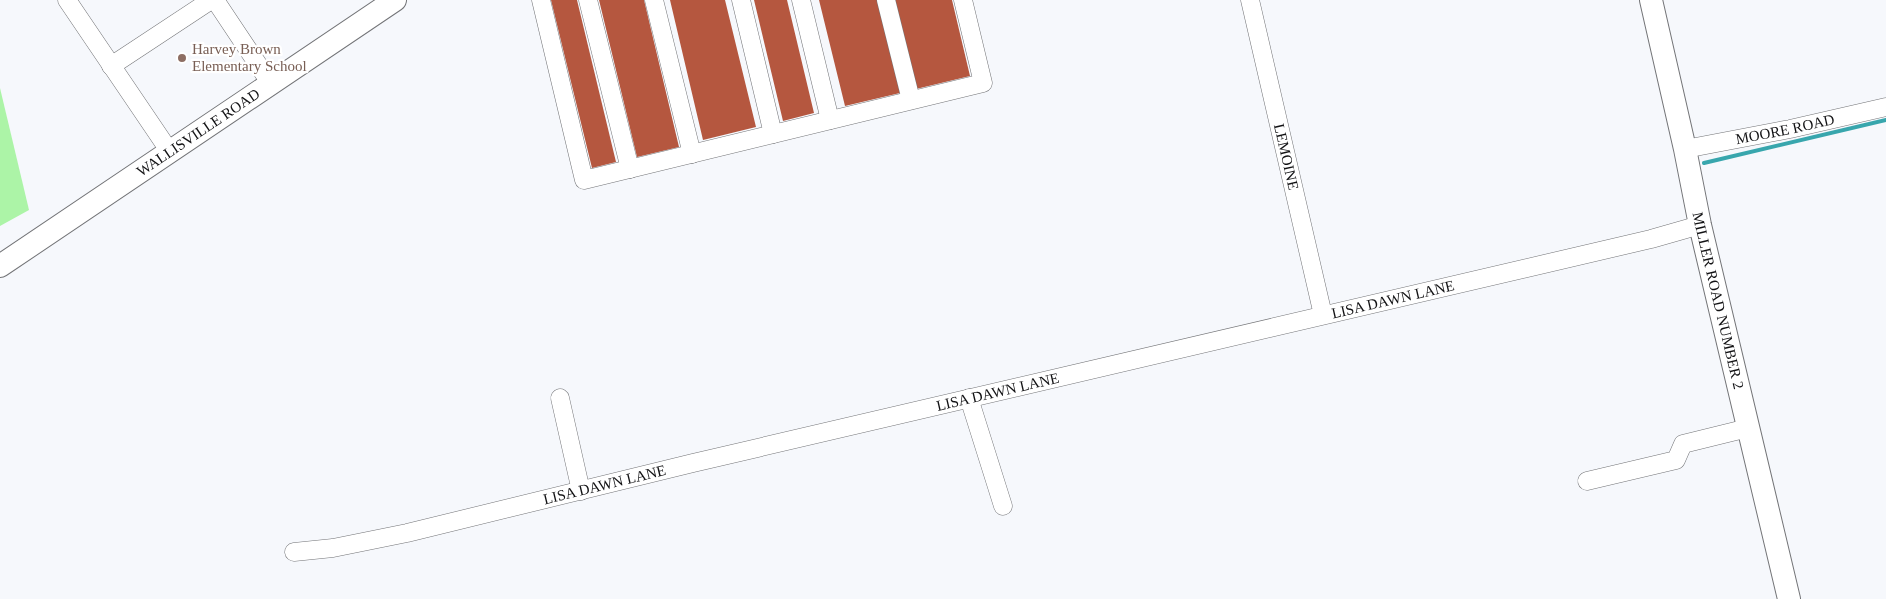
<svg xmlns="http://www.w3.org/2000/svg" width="1886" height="599" viewBox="0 0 1886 599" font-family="Georgia,serif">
  <rect width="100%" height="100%" fill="#f6f8fc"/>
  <path fill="#acf4a7" d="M0,88L29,210L0,226Z"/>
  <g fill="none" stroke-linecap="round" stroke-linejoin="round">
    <path stroke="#38a6ad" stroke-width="4" d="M1704,163L1886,120"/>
  </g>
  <path fill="#b5573f" d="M551,0H577L616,162L592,168Z
    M599,0H644L679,147L637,157Z
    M670,0H725L756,127L703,140Z
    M754,0H787L814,113L783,121Z
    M819,0H877L900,93L845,106Z
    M895,0H952L970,76L916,89Z"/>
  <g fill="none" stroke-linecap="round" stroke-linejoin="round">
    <defs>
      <g id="minor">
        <path d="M67,0L170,152"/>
        <path d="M215,0L271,84"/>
        <path d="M541,0L584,180L983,83L963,0"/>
        <path d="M588,0L630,169"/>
        <path d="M654,0L692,154"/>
        <path d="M741,0L773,134"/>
        <path d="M801,0L830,120"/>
        <path d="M886,0L911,100"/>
        <path id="s1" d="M1250,0L1323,315"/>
        <path d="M111,66L211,0"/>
        <path id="s2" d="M1685,149L1790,129L1886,107"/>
        <path d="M560,398L581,491"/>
        <path d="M969,398L1003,506"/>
        <path d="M1587,481L1676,460L1683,444L1748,428"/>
        <path id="s3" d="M294,552L333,548L407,533L693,463L1651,239L1700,225"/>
      </g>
      <g id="major">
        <path id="s4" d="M1651,0L1685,149L1700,225L1789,599"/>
        <path id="s5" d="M0,266L395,0"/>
      </g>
    </defs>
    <use href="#minor" stroke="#737477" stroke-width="19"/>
    <use href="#major" stroke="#737477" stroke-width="24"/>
    <use href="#minor" stroke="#fff" stroke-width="18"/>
    <use href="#major" stroke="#fff" stroke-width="22"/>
  </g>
  <circle fill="#8d6e63" stroke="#fff" stroke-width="2" cx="182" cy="58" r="5"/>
  <g text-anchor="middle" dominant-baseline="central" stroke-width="4.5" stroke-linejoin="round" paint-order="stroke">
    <g font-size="15" fill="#785e54" stroke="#fff" text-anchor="start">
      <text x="192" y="49">Harvey Brown<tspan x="192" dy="17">Elementary School</tspan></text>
    </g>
    <g font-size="15" fill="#121214" stroke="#fff">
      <text stroke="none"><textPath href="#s2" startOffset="102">MOORE ROAD</textPath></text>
      <text stroke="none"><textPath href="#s5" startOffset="239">WALLISVILLE ROAD</textPath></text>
      <text stroke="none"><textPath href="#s1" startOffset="161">LEMOINE</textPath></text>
      <text stroke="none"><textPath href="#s3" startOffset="1128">LISA DAWN LANE</textPath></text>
      <text stroke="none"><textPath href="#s4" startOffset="308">MILLER ROAD NUMBER 2</textPath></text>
      <text stroke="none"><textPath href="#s3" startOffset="722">LISA DAWN LANE</textPath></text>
      <text stroke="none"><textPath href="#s3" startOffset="318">LISA DAWN LANE</textPath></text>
    </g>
  </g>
</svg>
